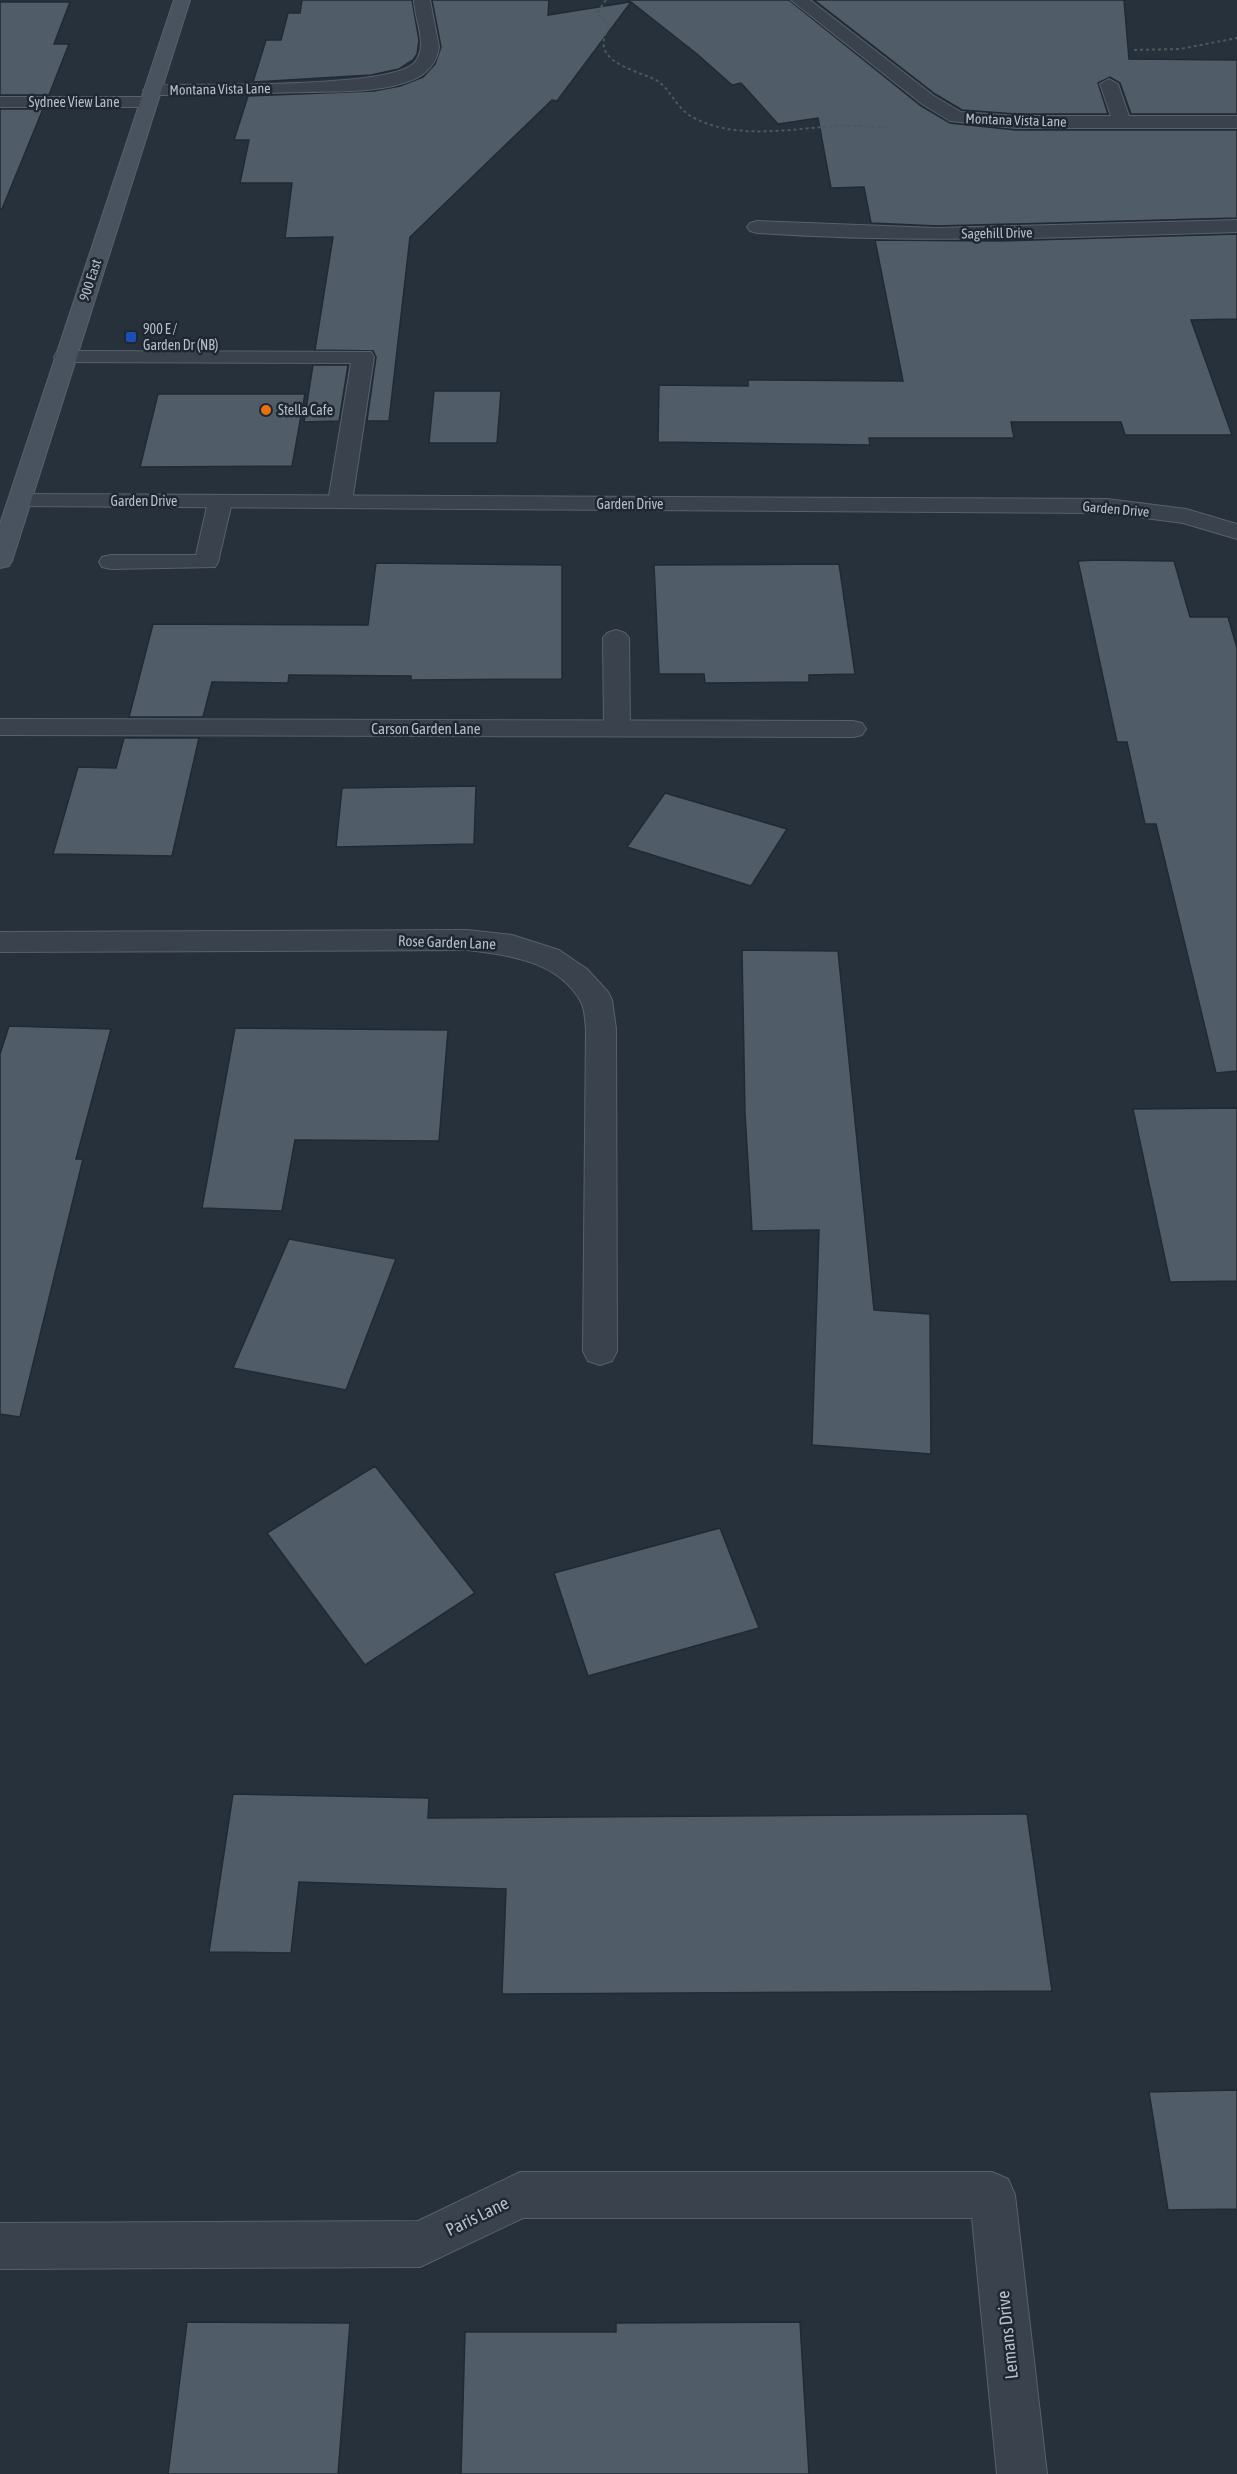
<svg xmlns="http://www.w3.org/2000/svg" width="1237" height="2474" viewBox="0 0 1237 2474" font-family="'Asap Condensed',sans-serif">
  <rect width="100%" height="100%" fill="#27313c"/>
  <path fill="#505c67" stroke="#212a34" stroke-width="1.5" d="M302,0H412L419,40L417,54L413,60L399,69L371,75L253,82L266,40H281L288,13H300Z
    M432,0H549L548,15L630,2L628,0H789L921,106L950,123L1016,130H1237V218L937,226L871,223L864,187L831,188L818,118L778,124L741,83L732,85L697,54L631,2L557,101L552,100L410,237L389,421H367L376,357L373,351L315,350L333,237L285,238L292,183H240L249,140H234L248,96L374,91L400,86L423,77L435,64L441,47Z
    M814,0H1124L1129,59L1237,60V114H1131L1120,83L1110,77L1098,83L1108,114H1016L962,110L935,94Z
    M0,2H70L54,44H69L49,95H0Z
    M0,109H43L2,209H0Z
    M1237,234V319L1191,320L1232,435H1125L1121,422H1011L1014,438H869L870,445L658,442L659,385L748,386V380L903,381L875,240L997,241Z
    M313,365H348L339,421L304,422Z
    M434,391H501L497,443H429Z
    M158,394H305L292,466L140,467Z
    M1097,560L1174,561L1190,617H1228L1237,648V1071L1216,1073L1156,824H1145L1127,742H1117L1078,561Z
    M376,563L562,565V679L411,680V676L289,675L288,683L212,682L203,717H129L153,624L368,625Z
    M839,564L855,674L809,675V682L705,683L704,674H659L654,565Z
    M124,738H199L172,856L53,854L78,767L116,768Z
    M476,786L474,844L336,847L342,788Z
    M665,793L787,829L751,886L627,847Z
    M742,950L838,951L874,1310L930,1314L931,1454L812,1445L819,1230L752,1231L745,1113Z
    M9,1026L111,1029L76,1159H83L20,1417L0,1414V1054Z
    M235,1028L448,1030L439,1141L295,1140L282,1211L202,1208Z
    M1237,1108V1281L1170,1282L1133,1109Z
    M289,1239L396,1259L346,1390L233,1368Z
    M375,1466L475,1593L365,1665L267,1533Z
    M720,1528L759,1628L588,1676L554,1573Z
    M233,1794L429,1798L428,1818L1027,1814L1052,1991L502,1994L506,1889L299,1882L291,1953L209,1952Z
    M1237,2090V2209L1168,2210L1149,2092Z
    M187,2322L350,2323L338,2474H168Z
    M800,2322L809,2474H461L465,2332H616V2323Z"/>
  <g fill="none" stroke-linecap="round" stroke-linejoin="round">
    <defs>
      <path id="lane" d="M1109,79L1118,84L1131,122L1129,126H1115L1113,122L1100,84Z
        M65,351L371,352L374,357L352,502L348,507H332L328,502L351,363L57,362L54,357L57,352Z
        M220,495L228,497L232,502L218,562L215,567L111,569L102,567L99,562L102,557L111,555H196L208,502L212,497Z
        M616,630L625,633L629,638L630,728L626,734L617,736L608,734L604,728L603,638L607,633Z"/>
      <path id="street" d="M414,0H430L439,47C437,63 426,75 412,80C380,93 341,91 307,92C256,93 204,95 152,95L143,90L152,85C194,84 394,89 415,62C429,45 414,19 414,0Z
        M791,0H810L934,96L961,112L1016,116H1237V128H1016L950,121L922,104Z
        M0,97H148L157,102L148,107H0Z
        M1237,220V232C1077,237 917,244 757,233L750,231L747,227L750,223L757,221L937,228Z
        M20,494L1107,499L1186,509L1237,524V539L1183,523L1107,513L12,506L8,501L12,496Z
        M0,719L853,721L862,723L866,729L862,735L853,737L0,735Z
        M467,930L512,935L559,950L587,969L608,992L612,1000L616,1029L617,1351L612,1361L600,1365L588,1361L583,1351L586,1029C585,1021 585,1009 581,1002C559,961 508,955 467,950L0,952V932Z
        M520,2172H992L1008,2179L1015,2195L1047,2474H997L972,2218H523L420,2267L0,2269V2223L418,2221Z"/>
      <path id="secondary" d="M174,0H190L12,561L9,566L0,568V524Z"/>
    </defs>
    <use href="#lane" stroke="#58616b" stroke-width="2"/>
    <use href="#street" stroke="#58616b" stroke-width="2"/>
    <use href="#secondary" stroke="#58616b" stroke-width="2"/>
    <path stroke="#485b5c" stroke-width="2" stroke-dasharray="3 3" stroke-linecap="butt" d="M606,0L597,13L610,26C588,58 627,68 652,78C671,86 674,108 694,118C737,140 789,129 835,126C853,125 872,127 890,127
      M1134,50L1180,49L1237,38"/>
    <use href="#lane" fill="#3a434d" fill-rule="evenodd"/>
    <use href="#street" fill="#3a434d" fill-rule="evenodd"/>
    <use href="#secondary" fill="#49535f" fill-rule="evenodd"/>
  </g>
  <rect fill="#1a4fb4" stroke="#1f2832" stroke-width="2" x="125" y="331" width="12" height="12" rx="3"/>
  <circle fill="#e8710a" stroke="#1f2832" stroke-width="2" cx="266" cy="410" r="6"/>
  <g text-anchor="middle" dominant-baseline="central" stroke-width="5" stroke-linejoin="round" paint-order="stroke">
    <g font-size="14" fill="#b6bec8" stroke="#1f2832">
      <text transform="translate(220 89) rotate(-1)">Montana Vista Lane</text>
      <text x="74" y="102">Sydnee View Lane</text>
      <text transform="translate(1016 120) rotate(2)">Montana Vista Lane</text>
      <text transform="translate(997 233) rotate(-1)">Sagehill Drive</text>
      <text transform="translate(90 280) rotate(-72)">900 East</text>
      <text x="144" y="501">Garden Drive</text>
      <text x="630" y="504">Garden Drive</text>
      <text transform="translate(1116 509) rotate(5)">Garden Drive</text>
    </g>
    <g font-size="14" fill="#b6bec8" stroke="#1f2832" text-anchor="start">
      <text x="143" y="329">900 E /<tspan x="143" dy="16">Garden Dr (NB)</tspan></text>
      <text x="278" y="410">Stella Cafe</text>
    </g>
    <g font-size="15" fill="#b6bec8" stroke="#1f2832">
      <text x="426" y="728">Carson Garden Lane</text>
      <text transform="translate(447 942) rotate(2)">Rose Garden Lane</text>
    </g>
    <g font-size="18" fill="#b6bec8" stroke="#1f2832">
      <text transform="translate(477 2216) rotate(-26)">Paris Lane</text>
      <text transform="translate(1007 2335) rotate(-96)">Lemans Drive</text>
    </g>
  </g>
</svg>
